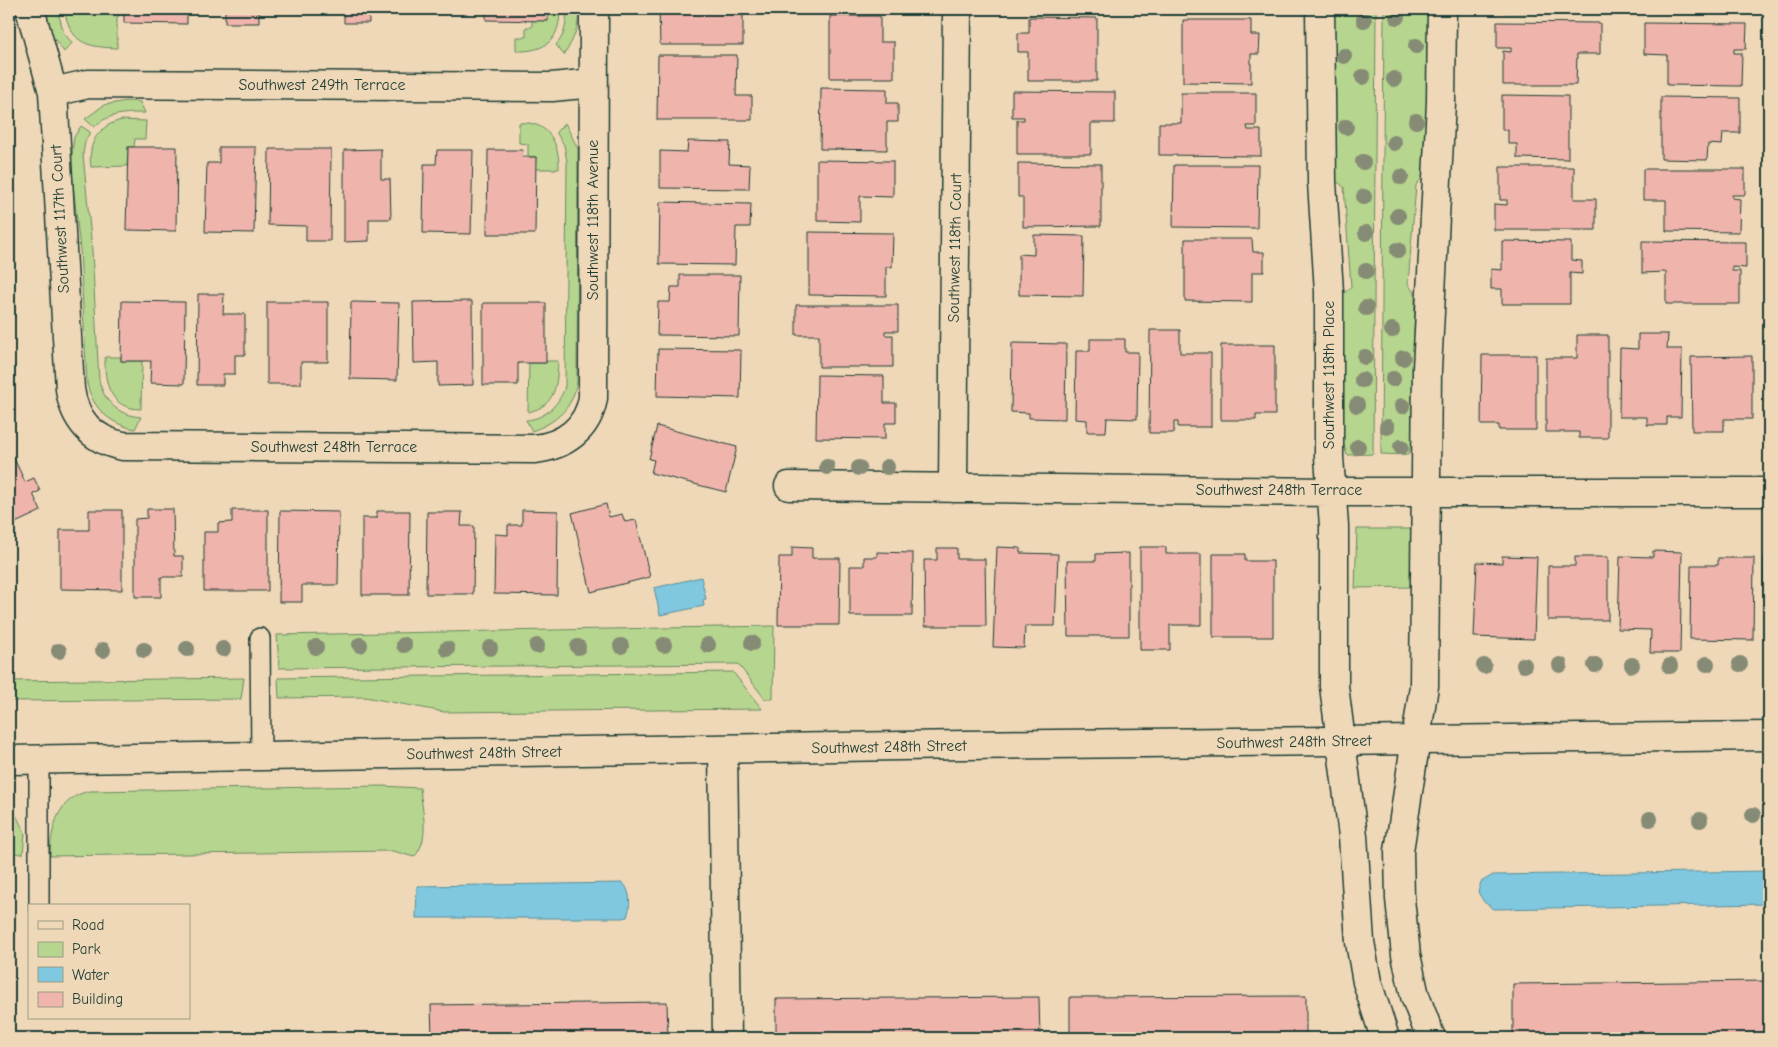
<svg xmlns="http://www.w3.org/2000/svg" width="1778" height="1047" viewBox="0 0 1778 1047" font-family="'Comic Neue',sans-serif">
  <rect width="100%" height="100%" fill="#efd8b8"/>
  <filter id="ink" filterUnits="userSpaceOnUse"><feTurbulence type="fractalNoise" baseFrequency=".02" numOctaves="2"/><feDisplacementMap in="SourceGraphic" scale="10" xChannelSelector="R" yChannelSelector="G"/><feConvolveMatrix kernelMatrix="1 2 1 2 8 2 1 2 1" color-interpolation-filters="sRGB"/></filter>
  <g filter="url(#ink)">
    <path fill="#b6d58e" stroke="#6a8961" d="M45,9H57L64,33L72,43L64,52L51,34Z
      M64,9H120V15L117,17V48C85,47 71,43 64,9Z
      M548,9H560C560,39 547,52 516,51V37H526V27H532V20L547,21Z
      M567,9H579C579,27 574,39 564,55L556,45C566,34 566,23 567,9Z
      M1333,9H1376L1373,454L1347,455L1343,443V294L1351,287L1344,187L1334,179Z
      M1384,9H1428V91L1423,177L1416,185L1408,284L1415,294L1412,442L1408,455L1381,454Z
      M126,101L140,102L145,113C126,113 109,113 94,127L85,119L104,105Z
      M122,120L146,121L145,139H135L134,147H128L127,166L91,167C87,143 99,125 122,120Z
      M519,123C548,120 560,144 559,169H535L536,157L528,156V144L519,143Z
      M565,123L578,149L577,381C573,408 557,422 532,431L526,420C545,419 560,404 565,386L567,162L564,145L556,132Z
      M81,126L90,132L85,142L83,154L92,250L99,380C104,402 118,415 141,417L135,429C110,424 93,409 87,384L80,250L71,164L74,137Z
      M105,357H121V361H142L141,409C110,409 104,383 105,357Z
      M546,361H558C557,385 556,406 528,412L529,363H546Z
      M1357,529H1411L1412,587L1355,588Z
      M774,626L773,699H765L738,664L279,668L277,635Z
      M733,672L762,709L444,712L365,697L279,698L278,678Z
      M244,678L241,699L9,701V681Z
      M381,786L420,788C422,811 431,839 414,857L393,851L50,856C51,827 58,797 90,791Z
      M9,801L25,833L23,854L9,853Z"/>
    <path fill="#80c7e0" stroke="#59909b" d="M701,577L706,599L703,600L704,606L660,615L654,588Z
      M1769,871V904L1494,909L1484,902L1478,892L1481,882L1493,875Z
      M623,883C631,891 631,906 627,917L623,918H416L417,886Z"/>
    <path fill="#efb4ac" stroke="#1f3d34" d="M124,9H187V24L124,23Z
      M225,9H259V23H225Z
      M292,9H329V13H292Z
      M344,9H383H369V23H344Z
      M427,9H473V12H427Z
      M486,9H548V21L486,20Z
      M659,9H743V45H660Z
      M1503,9H1587V13L1503,12Z
      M1657,9H1741V14L1657,13Z
      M830,16H880V42H894V78H830Z
      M1029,17L1097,18V81H1028V52H1018V33H1029Z
      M1183,20H1251V35H1260L1259,54H1251V83L1183,82Z
      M1497,22L1600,23V54H1577L1576,85H1503V51L1511,52V48H1497Z
      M1644,23L1747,24L1746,49H1734V53H1742L1741,86L1667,85V55L1644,54Z
      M658,55H737L736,96H752V120H657Z
      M821,88L887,89V103H898V122H887V150L820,149Z
      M1012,91L1115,92V123H1091V154H1017V120H1024V117H1012Z
      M1181,93H1256V126H1247L1248,130H1261V156L1159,155V123H1181Z
      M1502,95L1568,96V159L1517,158V144H1508V130H1502Z
      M1661,97L1740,98V133H1723L1722,145L1708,144L1707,160L1661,159Z
      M688,141L730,142L729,164L750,165L749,189L660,188V151L687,152Z
      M128,147H177L176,231L126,230Z
      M219,147H256L254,233L205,232L207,163H219Z
      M269,149H331L330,241H306V226L268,225Z
      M381,149V179H390L391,219H369V241L344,242V150Z
      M437,150H473L471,234L423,233L424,164H436Z
      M488,150H523L522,157H536L535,234H487Z
      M817,160L893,161V197L860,196V222L817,221Z
      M1018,163L1101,164V226L1023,227V197H1018Z
      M1174,165H1258L1257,228L1173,227Z
      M1500,167H1574V199H1596V230H1494V204L1507,205V200H1500Z
      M1643,169H1745V195H1732V198L1740,199L1739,232L1666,231V200H1643Z
      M660,202L751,204L750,227H736L735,265L659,264Z
      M809,232L893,233L892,267H886V296L809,295Z
      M1034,235L1084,236L1083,296L1019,295V254L1034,255Z
      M1185,239H1252L1253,252H1264V272H1252V302L1185,301Z
      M1502,241L1571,242V260L1582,261V274L1570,273V304H1502V289H1491V269L1502,270Z
      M1642,241L1746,242V268L1732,267V271H1740V304H1666V272L1642,273Z
      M680,275H740L739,336L657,335L658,302H670L671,287H680Z
      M198,294H224L223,314H245V355H235V374H223V385H197Z
      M122,301L185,302L184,384L150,383L151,361H121Z
      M472,301L473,385L438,386V362L414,363L413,302Z
      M267,302H328V362H301V384H267Z
      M351,302L399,303L397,380L350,379Z
      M483,303H546V363H518V385H483Z
      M796,305H898V331H885V335H893V367H819V335H796Z
      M1150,330H1180V353H1211V427H1178V422H1174V433H1149Z
      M1638,334H1668L1667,349H1682L1681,417H1667V425H1647V417H1619L1620,348L1638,349Z
      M1577,335H1608V438H1579V432H1546V358H1577Z
      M1090,339H1125V352H1138L1137,419L1107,418L1106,432H1087V420L1075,419L1076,351H1090Z
      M1012,343L1066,344L1065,419L1029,418V413L1011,412Z
      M1221,345H1275V415H1256V420H1221Z
      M658,349L741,350L740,398L657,396Z
      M1482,355H1536V430H1499V425H1481Z
      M1752,356V419H1724V431H1692L1691,357Z
      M817,375L884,376V403H896V423H885V439L816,438Z
      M657,426L737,447L726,492L651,473L654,460L649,459Z
      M12,454L25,482L34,478L40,491L33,494L41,511L9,526V456Z
      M606,504L609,517L622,514L625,522L636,520L650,577L591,592L572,513Z
      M147,509H173L174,556H183V577H161V597H135V519L147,518Z
      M89,510H122V590L60,589V530H89Z
      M232,510H268V591H204V532H218V523L232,522Z
      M522,510L558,511L557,595L494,594L495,534L508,535V525H522Z
      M280,511L339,512L338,585H302V602H279Z
      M377,511H410L409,595H362V518H377Z
      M427,512H462L461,526H474L473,594H426Z
      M792,547L812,548V558H840L839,625H778L779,557H792Z
      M997,547L1020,548V553L1058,554L1055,626H1025L1024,648L993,647Z
      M1140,547H1166V554H1201V625H1170V650H1140Z
      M937,548H957V559H985L986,626H925L924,560H937Z
      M1653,551L1682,552L1680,653H1650L1651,630L1618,629L1620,556L1653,557Z
      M877,552L913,553L912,616H850V566H864V557H877Z
      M1129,553V636H1068L1067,561H1096V554Z
      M1213,554H1245V561H1273V637H1213Z
      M1502,556L1537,557L1534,639L1474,637L1477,562L1502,563Z
      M1575,557H1608V620H1548V566H1575Z
      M1764,557H1769V635H1763Z
      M1718,558H1754L1753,640L1690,639L1691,565H1718Z
      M1769,981V1038H1513V984Z
      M1306,996V1038H1070V997Z
      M1039,997L1040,1038H776V999Z
      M667,1002L668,1038H432L431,1005Z"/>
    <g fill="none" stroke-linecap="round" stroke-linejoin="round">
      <defs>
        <path id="service" d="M260,638L261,757
          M39,759V906"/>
        <path id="minor" d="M30,9L53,92L70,389C74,419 92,440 123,446L534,449C564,446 588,429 593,398L594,9
          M1320,9L1322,182L1329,292V457L1334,526V686L1353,836L1360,942L1367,982L1385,1038
          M53,92L88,84L552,87L593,83
          M789,486L1332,492H1769
          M953,488L957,9
          M723,750L727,1038
          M1431,1038L1415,996L1406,955L1400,899L1399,851L1424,686L1427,369L1441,103L1442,9"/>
        <path id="tertiary" d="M9,760L966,745L1769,736"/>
      </defs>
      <use href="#service" stroke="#1f3d34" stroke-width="22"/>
      <use href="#minor" stroke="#1f3d34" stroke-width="31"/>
      <use href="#tertiary" stroke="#1f3d34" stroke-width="31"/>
      <use href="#service" stroke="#efd8b8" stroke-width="19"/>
      <use href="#minor" stroke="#efd8b8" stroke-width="28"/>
      <use href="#tertiary" stroke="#efd8b8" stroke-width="28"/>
    </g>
    <g fill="#858b74">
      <circle cx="1397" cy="17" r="8"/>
      <circle cx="1364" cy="20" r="8"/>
      <circle cx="1416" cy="46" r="8"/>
      <circle cx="1344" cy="56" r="8"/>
      <circle cx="1363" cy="77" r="8"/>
      <circle cx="1394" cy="79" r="8"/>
      <circle cx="1416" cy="121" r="8"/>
      <circle cx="1346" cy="127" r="8"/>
      <circle cx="1394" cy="143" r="8"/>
      <circle cx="1363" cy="162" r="8"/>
      <circle cx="1401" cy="177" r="8"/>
      <circle cx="1364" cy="197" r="8"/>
      <circle cx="1398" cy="216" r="8"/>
      <circle cx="1366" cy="233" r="8"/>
      <circle cx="1398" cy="250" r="8"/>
      <circle cx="1366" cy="271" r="8"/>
      <circle cx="1366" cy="308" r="8"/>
      <circle cx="1392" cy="330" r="8"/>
      <circle cx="1365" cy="357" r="8"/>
      <circle cx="1403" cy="358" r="8"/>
      <circle cx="1393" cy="379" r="8"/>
      <circle cx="1362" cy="380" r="8"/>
      <circle cx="1357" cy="405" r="8"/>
      <circle cx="1402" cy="406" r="8"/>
      <circle cx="1387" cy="427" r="8"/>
      <circle cx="1358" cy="447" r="8"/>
      <circle cx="1401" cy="447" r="8"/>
      <circle cx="827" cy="467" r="8"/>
      <circle cx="887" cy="467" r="8"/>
      <circle cx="859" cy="468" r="8"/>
      <circle cx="752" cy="643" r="8"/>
      <circle cx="360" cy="645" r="8"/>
      <circle cx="404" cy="645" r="8"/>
      <circle cx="664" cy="645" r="8"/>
      <circle cx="708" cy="645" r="8"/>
      <circle cx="537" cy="646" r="8"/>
      <circle cx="621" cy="646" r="8"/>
      <circle cx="316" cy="647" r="8"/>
      <circle cx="578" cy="647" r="8"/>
      <circle cx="490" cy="648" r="8"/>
      <circle cx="187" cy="649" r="8"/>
      <circle cx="223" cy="649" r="8"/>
      <circle cx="447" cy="649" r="8"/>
      <circle cx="103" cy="650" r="8"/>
      <circle cx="144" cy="650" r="8"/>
      <circle cx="59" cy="651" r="8"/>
      <circle cx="1707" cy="664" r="8"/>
      <circle cx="1740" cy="664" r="8"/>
      <circle cx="1524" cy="665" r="8"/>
      <circle cx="1560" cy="665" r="8"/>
      <circle cx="1595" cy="665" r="8"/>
      <circle cx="1632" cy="665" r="8"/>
      <circle cx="1484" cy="666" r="8"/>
      <circle cx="1670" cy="666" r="8"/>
      <circle cx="1753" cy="815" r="8"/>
      <circle cx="1650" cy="819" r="8"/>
      <circle cx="1700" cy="820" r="8"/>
    </g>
  </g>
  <g text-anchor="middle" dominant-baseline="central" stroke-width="5" stroke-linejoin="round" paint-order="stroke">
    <g font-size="16" fill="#1f3d34" stroke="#efd8b8">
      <text x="322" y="85">Southwest 249th Terrace</text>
      <text transform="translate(60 219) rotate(-93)">Southwest 117th Court</text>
      <text transform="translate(593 220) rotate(-90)">Southwest 118th Avenue</text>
      <text transform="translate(955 248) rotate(-89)">Southwest 118th Court</text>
      <text transform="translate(1329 375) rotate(-90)">Southwest 118th Place</text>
      <text x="334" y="447">Southwest 248th Terrace</text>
      <text x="1279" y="490">Southwest 248th Terrace</text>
      <text transform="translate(1294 742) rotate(-1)">Southwest 248th Street</text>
      <text transform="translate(889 747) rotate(-1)">Southwest 248th Street</text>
      <text transform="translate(484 753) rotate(-1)">Southwest 248th Street</text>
    </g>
  </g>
  <rect width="1778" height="1047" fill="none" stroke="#efd8b8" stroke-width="30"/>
  <rect x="15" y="15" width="1748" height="1017" fill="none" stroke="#1f3d34" stroke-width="2" filter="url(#ink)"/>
  <rect x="28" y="904" width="162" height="115" fill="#efd8b8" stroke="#9c9a83"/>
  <rect x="38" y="921" width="25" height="8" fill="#efd8b8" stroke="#9c9a83"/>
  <text x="72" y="930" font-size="15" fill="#1f3d34">Road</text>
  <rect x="38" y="942" width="25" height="15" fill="#b6d58e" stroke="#9c9a83"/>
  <text x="72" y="954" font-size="15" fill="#1f3d34">Park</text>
  <rect x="38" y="967" width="25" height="15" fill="#80c7e0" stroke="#9c9a83"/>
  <text x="72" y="980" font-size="15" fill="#1f3d34">Water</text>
  <rect x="38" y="992" width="25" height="15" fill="#efb4ac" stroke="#9c9a83"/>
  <text x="72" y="1004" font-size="15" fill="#1f3d34">Building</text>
</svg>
